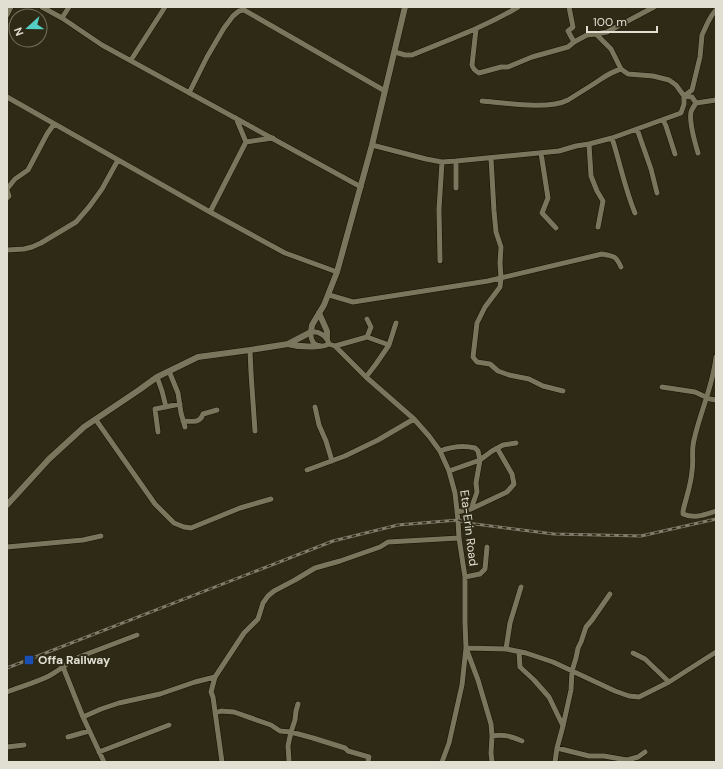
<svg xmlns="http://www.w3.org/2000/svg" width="723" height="769" viewBox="0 0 723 769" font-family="'DM Sans',sans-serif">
  <rect width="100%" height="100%" fill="#2e2a15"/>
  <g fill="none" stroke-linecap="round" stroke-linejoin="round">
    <defs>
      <path id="minor" d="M42,7L62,18L102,45L361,187
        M569,7L573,27L568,31L574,42
        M7,15L11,7
        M62,18L69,7
        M476,29L472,65C473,69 475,71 479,73L501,67H508L532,57L568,47L574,42L587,35L596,34L611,49L621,69L628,74L653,76L669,80L676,85L684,96L692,97L696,103C694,106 692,109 691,112C689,122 695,143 698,153
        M596,34L607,32L654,7
        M395,52L405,55H412C448,40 485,27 518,7
        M131,60L165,7
        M189,93L207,57L224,28L233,16L239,11L244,10L385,91
        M7,97L210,212L285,253L337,272
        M482,101C505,103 549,110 568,100C576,95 584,90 592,85C603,78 608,73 621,69
        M696,103L716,100
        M663,120L666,126L675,154
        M637,129L651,169L657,193
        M612,138C620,163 625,189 635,213
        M246,142L273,138
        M589,144L591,176L597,191L603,201L598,227
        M372,145L426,159L442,162L456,161L559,151L576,146L589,144L612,138L681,113L684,104V96L692,90L700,57L702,35L708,22L712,15L716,10
        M541,153L548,198L542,213L556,228
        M491,158L494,211L496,232L501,247L500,263L501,278L500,287L485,307L477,323L473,357L477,362L490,364L498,371L509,375L529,379L543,386L563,391
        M456,188V161
        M7,189L15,179L28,170L47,134L54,124
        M7,190L9,196L7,198
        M210,212L246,142L236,118
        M7,250L24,249L32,247L41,243L76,222L89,207L102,189L118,160
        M440,261L439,209L442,162
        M329,295L353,302L488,281L602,254C614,256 616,256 621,267
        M367,319L371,327L367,337
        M311,332C319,331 327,336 329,344C319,349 310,345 311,332Z
        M329,344L335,346L366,377L414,419L429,436L440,451L449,471L455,493L458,520L459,538L465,577V623L466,648L462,685L449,743L442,762
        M335,346L367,337L389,345
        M250,350L251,373L255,431
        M716,357C713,386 700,412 694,440C691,451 694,461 692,471C691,485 686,498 683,511V514C695,519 704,515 716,511
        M169,371L178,393L181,413L185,427
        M157,377L162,391L166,407
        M366,377L376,364L389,345L396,323
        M662,387L695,392L710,399L716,400
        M315,407L319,425L326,441L332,461
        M96,420L155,504L174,523L184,527L191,528L240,508L271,499
        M183,421C191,421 200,424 203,414L217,410
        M158,432L155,409L180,404
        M440,451C451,447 463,445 475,448L478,451L480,460L476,483L477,492L471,509
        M307,470L345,456L378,440L414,419
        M449,471L480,460L492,451L503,445L516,443
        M457,512L471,509L507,492L514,484L512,474L497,448
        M7,547L83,540L101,536
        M465,577L480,574L485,569L487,547
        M506,649L510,623L521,587
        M519,652L520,667L534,680L549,697L563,726
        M633,653L645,659L669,682
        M63,667L83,717L104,762
        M7,692C20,687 37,682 49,676C60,670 68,662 79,657L137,635
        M215,713L221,711L234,712L271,725L280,731L291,732L313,738L345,748L348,751L369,757L368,762
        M83,717L101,709L119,703L160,694L195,682L215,677
        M492,736L491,753L492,762
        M68,737L89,731
        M522,741C510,736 504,734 492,736L491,724L478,680L466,648L506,649L526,653L553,662L615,691L629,696L639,697L669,682L716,652
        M7,747L24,745
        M557,748L589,756H604L627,760L638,757L645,752
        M99,752L169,725
        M289,761L288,746L289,741L291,732L295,720L296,711L298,704
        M222,762L213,697L211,692L215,677L244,633L258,619L263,603L268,596L274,591L295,580L315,568L340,561L380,547L388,542L459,538
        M555,762L557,748L563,726L571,690L572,671L576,658L578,648L581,642L586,627L592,620L610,594"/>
      <path id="tertiary" d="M319,313L327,331V338
        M288,344C299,347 308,347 319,346
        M7,505L49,459L84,427L139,390L157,377L198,357L250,350L288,344L311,332L312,325L324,305L337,272L372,145L405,7"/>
    </defs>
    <use href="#minor" stroke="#161201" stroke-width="6"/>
    <use href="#tertiary" stroke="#161201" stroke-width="7"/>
    <use href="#minor" stroke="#7a765e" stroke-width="5"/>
    <use href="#tertiary" stroke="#7a765e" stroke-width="6"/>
    <defs>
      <path id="rail" d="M7,668L333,541L398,525L458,520L467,523L554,534L641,536L716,519"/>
    </defs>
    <use href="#rail" stroke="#817d6d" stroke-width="3"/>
    <use href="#rail" stroke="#2e2a15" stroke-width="1.5" stroke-dasharray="4.5" stroke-linecap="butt"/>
  </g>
  <rect fill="#1a4fb4" stroke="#2e2a15" stroke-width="1.5" x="24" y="655" width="10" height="10" rx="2"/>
  <g text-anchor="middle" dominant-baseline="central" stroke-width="4" stroke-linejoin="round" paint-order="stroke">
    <g font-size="12" fill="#e1ded2" stroke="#2e2a15">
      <text transform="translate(469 528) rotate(83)">Eta-Erin Road</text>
    </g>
    <g font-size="12" font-weight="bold" fill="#e1ded2" stroke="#2e2a15" text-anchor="start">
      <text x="38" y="660">Offa Railway</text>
    </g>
  </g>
  <rect width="723" height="769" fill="none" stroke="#e1ded2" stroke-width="16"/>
  <g transform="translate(28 28) rotate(249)"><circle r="19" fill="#2e2a15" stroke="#767261"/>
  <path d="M0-3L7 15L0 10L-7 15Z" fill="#55cec6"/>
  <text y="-6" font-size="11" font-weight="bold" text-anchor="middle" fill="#e1ded2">N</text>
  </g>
  <path d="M587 26v6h70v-6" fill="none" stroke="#e1ded2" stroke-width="2"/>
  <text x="593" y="26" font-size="12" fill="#e1ded2" stroke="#2e2a15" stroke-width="3" paint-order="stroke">100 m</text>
</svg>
